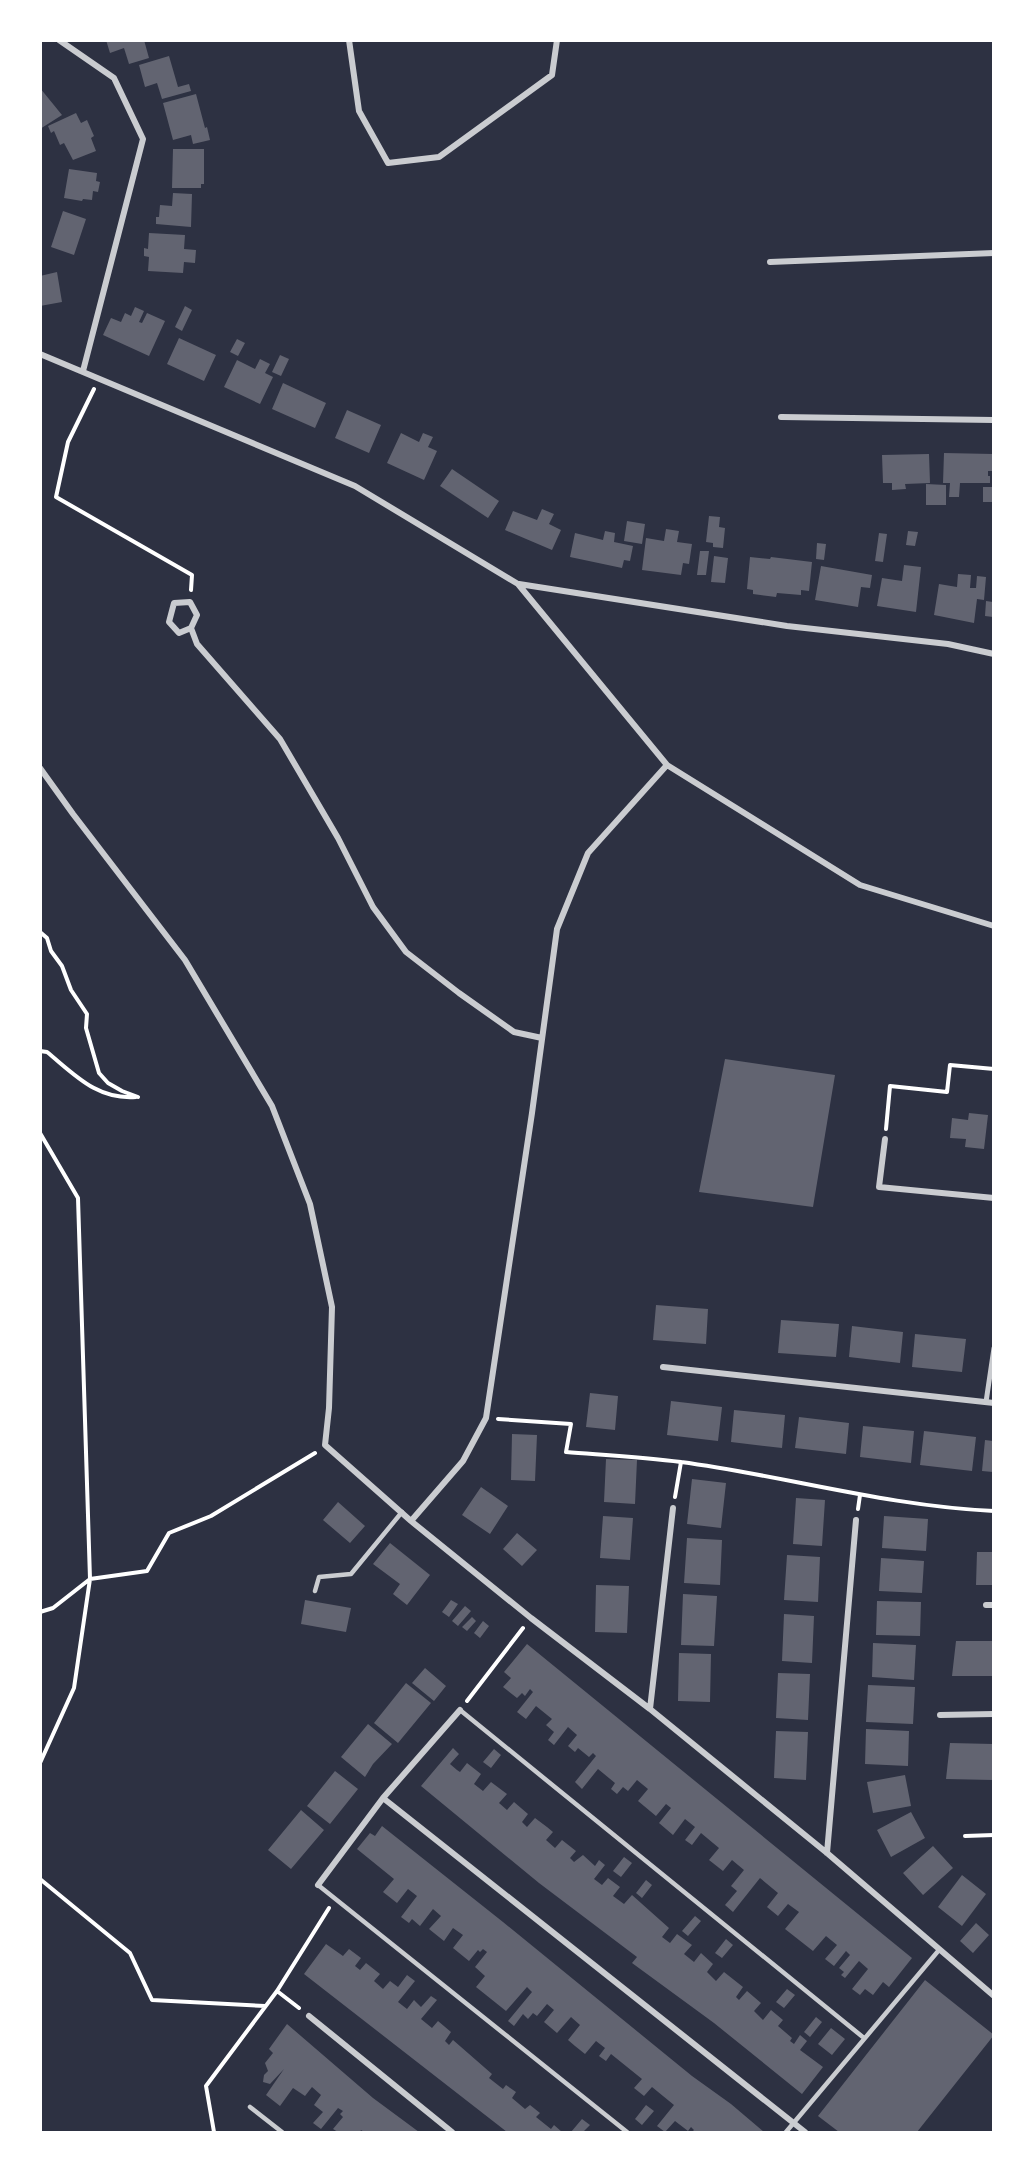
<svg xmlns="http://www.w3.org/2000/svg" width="1034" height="2173" viewBox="0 0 1034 2173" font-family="Helvetica,sans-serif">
  <rect width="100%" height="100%" fill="#2d3142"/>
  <path fill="#626471" d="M106,40H144L149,58L129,64L124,48L110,53Z
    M169,56L178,87L189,84L191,91L162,99L157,83L145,87L139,65Z
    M40,88L62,115L40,129Z
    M196,94L205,128L207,127L210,140L193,144L191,135L173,140L163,103Z
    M76,113L81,123L87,120L94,136L91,138L96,151L73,160L64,143L60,145L54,131L51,133L48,126Z
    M173,149H204V184H201V188H172Z
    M69,169L97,173L96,181L100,182L98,192L93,191L92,200L83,199L82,201L64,198Z
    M173,193L192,194L191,227L156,224V217H159L160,205L172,206Z
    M63,211L86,219L74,255L51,247Z
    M149,233L185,235L184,249L196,250L195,263L184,262L183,273L148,271L149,257L144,256V248L148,249Z
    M57,272L62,302L40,306V276Z
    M185,306L192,310L182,331L175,327Z
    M135,307L144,311L139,322L142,323L147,313L165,321L149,356L103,335L111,318L121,322L125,313L131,316Z
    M179,338L216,355L204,381L167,364Z
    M237,339L245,343L238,356L230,352Z
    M280,355L289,359L281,376L272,372Z
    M260,359L270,364L265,373L273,377L260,404L224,387L237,360L255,369Z
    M283,383L326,403L315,428L272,409Z
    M347,410L381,425L369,453L335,438Z
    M401,433L419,442L423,433L433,437L428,447L437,451L424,480L387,463Z
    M944,453L993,454V471H988V476H990V483H960L959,497H949L950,483H943Z
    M929,454L930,483L905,484L906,489L892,490V483H883L882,455Z
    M452,469L499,501L488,518L440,486Z
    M926,484L946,485V505H926Z
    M983,487H992V502H983Z
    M542,509L554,514L549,524L561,530L552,550L505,530L513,511L537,520Z
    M709,516L720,517L719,527L725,528L723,548L713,547V543L706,542Z
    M627,521L645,524L642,544L624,541Z
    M666,529L679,531L677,542L692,544L689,564L683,563L681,575L642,570L646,538L664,541Z
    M605,531L615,533L614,542L633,546L630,561L624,560L622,568L570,557L575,533L603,540Z
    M908,531L918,532L915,546L906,545Z
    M879,533L887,534L883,562L875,561Z
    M817,543L826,544L824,560L816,559Z
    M700,551H709L706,575H697Z
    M714,556L728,558L725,583L711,582Z
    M750,557L770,559L771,557L812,562L809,591L801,590V595L777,593L776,597L753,594V590L747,589Z
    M904,565L921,567L916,612L877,606L882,578L902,581Z
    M821,566L872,575L870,588L861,587L858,607L815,600Z
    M958,574L971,575L970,588H976L977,576L986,577L984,600L977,599L974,623L934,615L939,584L957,587Z
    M986,601L993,602V617L985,616Z
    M725,1059L835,1075L813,1207L699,1192Z
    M969,1113L988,1115L984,1149L965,1147L966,1139L950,1138L952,1118L968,1120Z
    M656,1305L708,1309L706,1344L653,1340Z
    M781,1320L839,1324L836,1357L778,1353Z
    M852,1326L903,1332L900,1363L849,1357Z
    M915,1334L966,1339L962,1372L912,1367Z
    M590,1393L618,1396L615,1430L586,1427Z
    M671,1401L722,1407L718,1441L667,1435Z
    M734,1410L785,1415L782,1448L731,1442Z
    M799,1417L849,1423L846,1454L795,1448Z
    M863,1426L914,1431L911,1463L860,1457Z
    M924,1431L976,1437L972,1471L920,1465Z
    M512,1434L537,1435L535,1481L511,1480Z
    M985,1440L993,1441V1472L982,1471Z
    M606,1459L637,1460L635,1504L604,1502Z
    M692,1479L726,1483L721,1528L687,1524Z
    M481,1487L508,1506L490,1534L462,1515Z
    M796,1498L825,1500L822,1546L793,1544Z
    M338,1502L365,1526L350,1543L323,1520Z
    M603,1516L633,1518L630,1560L600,1558Z
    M884,1516L928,1519L926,1551L882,1548Z
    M517,1533L537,1550L522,1566L503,1549Z
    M687,1538L722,1540L720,1585L684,1583Z
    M390,1543L430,1575L407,1605L393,1594L400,1584L373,1564Z
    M977,1552H993V1585H976Z
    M787,1555L820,1557L818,1602L784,1600Z
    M881,1558L924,1561L922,1593L879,1591Z
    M596,1585L629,1586L627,1633L595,1632Z
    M683,1594L717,1596L714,1646L681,1645Z
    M305,1600L351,1608L346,1632L301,1624Z
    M451,1600L458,1604L449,1617L442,1612Z
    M877,1601L921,1602L920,1636L876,1635Z
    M465,1606L471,1611L458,1626L452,1621Z
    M784,1614L814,1616L812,1663L782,1661Z
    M472,1617L476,1621L467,1631L462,1627Z
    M483,1621L489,1626L480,1638L474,1633Z
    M956,1641H993V1676H952Z
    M873,1643L916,1645L914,1680L872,1677Z
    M527,1644L912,1958L889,1987L883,1982L873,1995L865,1989L860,1995L852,1989L868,1969L859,1961L845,1978L841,1975L844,1972L839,1968L850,1955L846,1951L834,1966L825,1959L837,1945L826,1936L813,1951L785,1929L799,1912L788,1904L778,1916L767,1907L778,1893L760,1878L733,1912L725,1905L737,1891L731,1886L744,1870L732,1860L723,1871L709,1860L719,1848L701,1833L692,1845L685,1840L695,1827L685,1819L673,1835L659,1823L671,1808L666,1804L656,1816L638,1801L648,1789L637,1780L628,1791L623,1787L617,1794L611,1789L615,1783L598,1769L582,1789L575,1782L596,1756L593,1753L589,1757L578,1748L575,1752L568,1746L577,1735L568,1727L554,1745L548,1740L554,1732L546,1725L552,1719L536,1706L526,1719L517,1712L533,1692L530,1689L525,1696L522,1693L517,1698L503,1687L511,1678L504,1672Z
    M679,1653L711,1654L710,1702L678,1701Z
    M425,1668L446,1686L434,1701L412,1683Z
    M778,1673L810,1674L808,1720L776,1718Z
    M406,1683L431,1703L398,1743L374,1723Z
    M868,1685L915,1687L913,1724L866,1722Z
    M368,1724L392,1744L373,1764L365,1777L341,1757Z
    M866,1729L909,1731L908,1766L865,1764Z
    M776,1731L808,1732L806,1780L774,1778Z
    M950,1743L993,1744V1780L946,1779Z
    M453,1748L459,1754L450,1764L457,1770L460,1772L467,1763L481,1774L474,1784L483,1791L491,1782L507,1794L499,1803L507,1810L514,1802L528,1814L522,1822L527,1827L535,1818L547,1827L553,1832L546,1840L555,1848L562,1840L576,1851L570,1858L574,1862L583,1855L595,1866L599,1860L605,1865L594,1879L602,1885L608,1878L620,1887L613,1896L624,1904L632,1895L669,1928L662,1937L670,1943L677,1934L692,1945L684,1954L694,1962L701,1953L713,1964L707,1972L716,1981L724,1972L743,1987L736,1997L739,2000L747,1991L761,2003L754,2011L763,2020L771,2010L783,2020L778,2026L792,2038L790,2041L794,2044L800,2035L807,2041L800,2050L823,2067L802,2094L714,2023L632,1963L637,1957L539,1883L421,1786Z
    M494,1749L501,1755L491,1768L483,1762Z
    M335,1771L358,1789L330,1824L307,1806Z
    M905,1775L911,1806L873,1813L867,1782Z
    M301,1810L324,1830L291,1869L268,1850Z
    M911,1812L925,1838L891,1857L877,1830Z
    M382,1826L503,1922L692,2076L731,2104L764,2132H692L694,2130L691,2127L688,2131L675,2121L665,2132L657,2126L674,2105L652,2087L644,2096L634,2088L642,2079L611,2054L606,2061L599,2056L605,2048L596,2041L585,2054L575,2046L568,2040L580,2025L571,2017L557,2033L544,2022L554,2010L547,2004L537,2016L533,2013L528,2019L523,2014L514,2026L508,2021L532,1992L527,1987L506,2011L476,1987L485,1976L475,1967L487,1952L483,1949L480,1952L478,1950L469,1961L453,1948L463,1935L453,1928L444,1941L429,1929L441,1916L433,1909L420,1926L412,1919L409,1923L401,1917L417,1896L408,1889L397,1903L383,1892L394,1879L357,1849L370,1833L375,1836Z
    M933,1846L953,1868L923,1895L903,1873Z
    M624,1857L632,1863L621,1877L613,1871Z
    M962,1875L986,1894L962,1926L938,1907Z
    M646,1880L652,1885L642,1898L636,1893Z
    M695,1916L701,1921L688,1936L682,1931Z
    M976,1923L989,1935L973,1953L960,1941Z
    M726,1939L733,1945L722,1958L715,1953Z
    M326,1944L343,1956L349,1949L361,1958L355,1966L360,1970L366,1963L380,1974L374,1981L383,1989L390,1981L398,1987L407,1975L415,1981L398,2002L407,2009L414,2000L421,2007L431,1996L437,2000L421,2019L432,2028L438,2021L451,2032L445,2041L449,2045L453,2040L492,2074L489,2078L503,2089L506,2085L516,2092L512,2098L525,2109L530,2105L540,2113L536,2117L551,2129L554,2125L562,2132H507L304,1974Z
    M925,1980L994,2035L917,2132H839L818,2116Z
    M787,1989L795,1995L784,2008L776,2002Z
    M816,2017L822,2022L810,2037L804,2032Z
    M287,2024L373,2098L419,2132H364L361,2130L360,2132H338L333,2129L343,2117L340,2114L343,2111L338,2108L321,2129L313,2123L323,2112L314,2105L321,2095L312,2087L305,2096L293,2088L280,2106L266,2095L284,2069L270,2084L263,2082L264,2075L268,2071L265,2063L273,2053L269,2049Z
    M831,2028L845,2039L832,2055L818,2044Z
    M646,2105L654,2111L642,2125L635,2119Z
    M582,2119L590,2125L583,2132H571Z"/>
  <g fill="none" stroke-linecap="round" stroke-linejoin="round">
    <path stroke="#fff" stroke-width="4" d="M94,389L68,442L56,497L192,575L191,590
      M40,932L47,938L51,951L62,966L71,990L87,1014L86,1028L99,1073L108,1083L122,1091L138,1097
      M40,1051L47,1052C75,1075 97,1100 136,1097
      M886,1129L890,1086L947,1092L950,1065L994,1069
      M40,1133L78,1198L90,1579L74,1688L40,1763
      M498,1419L571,1424L566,1452C604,1455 643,1457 681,1462C786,1476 886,1506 994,1511
      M675,1497L681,1462
      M858,1509L860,1495
      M40,1612L53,1608L90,1579L147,1571L169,1533L211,1516L315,1453
      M467,1701L523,1628
      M965,1836L994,1835
      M40,1879L130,1953L152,2000L265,2006
      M277,1991L299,2008
      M214,2132L206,2086L277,1991L329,1908"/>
    <path stroke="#caccd0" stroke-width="4.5" d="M315,1591L319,1577L351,1574L402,1512
      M460,1710L864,2038
      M318,1885L627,2132
      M250,2107L282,2132
      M786,2132L939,1950"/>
    <path stroke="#caccd0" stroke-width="5" d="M986,1402L994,1348"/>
    <path stroke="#caccd0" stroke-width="6" d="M59,40L114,78L143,139L83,371
      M349,40L359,111L388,163L439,157L552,75L557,40
      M770,262L994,253
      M40,354L355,486L518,584L667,765L860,885L994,926
      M781,417L994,420
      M519,584L787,626L948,644L994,654
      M191,628L179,633L169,622L174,603L190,602L197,615L191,628L197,644L280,739L338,838L373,907L406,952L459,993L514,1032L542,1038
      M40,768L73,814L185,960L272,1106L310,1204L332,1307L329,1408L325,1445L411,1521L531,1618L650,1709L827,1853L994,1996
      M885,1139L879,1187L994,1198
      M663,1367L994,1403
      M411,1521L463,1461L486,1418L532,1113L557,929L588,853L667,765
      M986,1605H994
      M650,1709L673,1508
      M940,1715L994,1714
      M383,1798L805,2132
      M827,1853L856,1520
      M318,1885L383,1798L460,1710
      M309,2016L452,2132"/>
  </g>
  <rect width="1034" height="2173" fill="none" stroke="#ffffff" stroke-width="84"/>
</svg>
